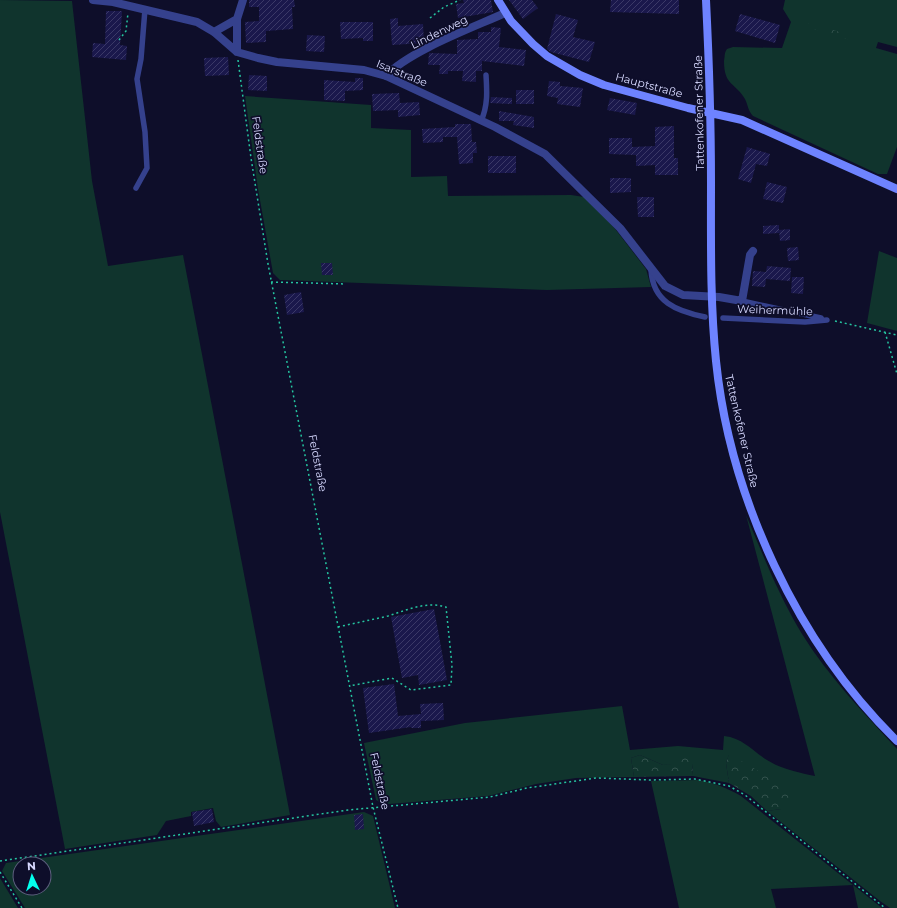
<svg xmlns="http://www.w3.org/2000/svg" width="897" height="908" viewBox="0 0 897 908" font-family="Montserrat,sans-serif">
  <defs>
    <pattern id="forest-crowns" width="20" height="18" patternUnits="userSpaceOnUse"><rect width="20" height="18" fill="#10342d"/><path d="M2 6a3 3 0 1 1 6 0M12 15a3 3 0 1 1 6 0" fill="none" stroke="#32514c"/></pattern>
    <pattern id="building-hatch" width="6" height="6" patternUnits="userSpaceOnUse"><rect width="6" height="6" fill="#1a184c"/><path d="M-1 1l2-2M0 6l6-6M5 7l2-2" fill="none" stroke="#3b3967"/></pattern>
  </defs>
  <rect width="100%" height="100%" fill="#0e0e2a"/>
  <path fill="#10342d" fill-rule="evenodd" d="M0,0L72,1L92,181L108,266L183,255L290,815L221,827L216,821L213,808L191,812V816L166,821L157,835L65,849L0,512Z
    M785,0H897V47L878,42L876,48L897,54V147L887,174H878L753,116C748,111 748,105 745,99C735,82 724,86 724,61C725,57 724,53 727,49L733,47L782,48L791,22L783,9Z
    M245,96L371,105V128L411,130V177L447,176L448,196L571,195L584,197L594,205L616,230L646,269L651,287L547,290L280,280L273,273L258,189Z
    M879,251L897,258V331L867,323Z
    M746,515C763,555 779,596 802,634C828,676 863,712 897,749V908H890L880,901L767,811L781,809L729,755L726,763L729,783L693,776L692,764L663,765L640,755L631,758L634,777L576,778L536,784L488,796L389,804L381,803L376,800L364,743L465,723L622,706L630,750L678,746L723,750L724,736C743,738 751,750 767,760C781,769 800,773 815,776Z
    M697,780C713,782 727,788 741,796L882,908H858L853,885L771,889L776,908H679L651,781Z
    M364,812L373,816L395,908H25L2,871L6,863ZM20,864H44V888H20Z
    M0,878L18,908H0Z"/>
  <path fill="url(#forest-crowns)" d="M809,23L857,37L858,40L854,41L807,27Z
    M729,754L781,784L789,793L787,806L781,809L767,811L751,796L729,783L726,763Z
    M640,755L663,765L672,764L675,758L687,757L692,764L693,776L634,777L631,758Z"/>
  <path fill="url(#building-hatch)" d="M249,0H294L295,7H292L293,29L266,31V42L246,43L245,22L259,21V7H249Z
    M463,0H491L493,12L458,18L456,4L464,3Z
    M509,0H532L538,8L523,19Z
    M611,0H679V14L610,12Z
    M106,11H122L120,45L127,46L126,60L92,57L93,43L105,44Z
    M556,14L578,20L573,37L595,42L589,62L551,52L547,49Z
    M740,14L780,25L775,43L735,31Z
    M398,18V26L423,24L424,43L392,45L390,19Z
    M340,22H373V41H363V38L341,39Z
    M491,27L501,28L499,47L526,50L524,66L482,61V71H476V82L462,81L463,71H448V74H439L440,65H428L429,53L457,54V40L478,39V32H491Z
    M307,35L325,36L324,52L306,51Z
    M228,57L229,75L205,76L204,58Z
    M249,75L267,76V91L248,90Z
    M355,78H363V90L345,91V101L324,100V80L355,82Z
    M549,81L560,82V86L583,88L580,107L557,104L558,98L547,96Z
    M516,90H534V104H516Z
    M399,93L400,103L419,102L420,115L398,117V110L373,111L372,94Z
    M491,97L512,98V104L490,103Z
    M610,98L637,103L635,115L607,110Z
    M499,111L534,117V128L513,125L514,121H499Z
    M455,124H471L472,142H476L477,153H473V163L459,164L457,137H443V142L423,143L422,129L455,127Z
    M674,126V158H678V175H655V165L636,166V155L609,154V138H632V147L655,146V127Z
    M747,147L770,154L767,166L756,164L751,183L738,179Z
    M488,156H516V173H488Z
    M610,178H631V192L610,193Z
    M767,182L787,187L783,203L763,199Z
    M637,197H654V217H638Z
    M779,225V233L763,234V226Z
    M790,229V240L780,241L779,230Z
    M798,247L799,260L788,261L787,248Z
    M321,263H332L333,275H322Z
    M767,266L791,268L790,281L766,279L765,287L752,286L753,271L766,272Z
    M792,277H804L803,294L791,293Z
    M301,292L304,312L287,315L284,295Z
    M434,609L447,680L419,685L418,675L402,678L391,617Z
    M394,684L398,716L421,714L420,704L443,703L444,720L421,721V728H411V727L369,733L363,688Z
    M212,809L214,822L194,826L192,812Z
    M363,814L364,829L355,830L354,815Z"/>
  <g fill="none" stroke-linecap="round" stroke-linejoin="round">
    <path stroke="#25c5a0" stroke-width="1.5" stroke-dasharray="2 3" stroke-linecap="butt" d="M430,18L444,7L460,0
      M119,40L126,31L128,13
      M238,60L251,158L268,264L373,807L398,908
      M271,282L346,284
      M835,321L897,335
      M885,332L897,374
      M338,627C355,623 371,620 388,616C407,610 426,601 446,607L452,665L451,685L411,690L392,678L349,686
      M0,861L348,810L490,797L527,788L596,778L650,780L695,779L729,786L745,795L885,908
      M0,872L22,908"/>
    <path stroke="#35418d" stroke-width="5.5" d="M481,121C488,106 487,91 486,75
      M136,188L147,168L145,132L137,79L141,59L145,9
      M651,270C653,302 676,311 705,317
      M742,301L821,318
      M723,318L805,322L827,320"/>
    <path stroke="#35418d" stroke-width="8" d="M93,0L113,2L197,22L214,32L237,52L258,58L277,62L364,70L386,76L495,127L545,154L620,228L665,286L683,295L719,297L742,301L750,255L753,251
      M214,32L237,19
      M237,52V19L243,0
      M386,76C409,51 472,28 505,13"/>
    <path stroke="#6e83ff" stroke-width="8" d="M498,0L511,21L533,44L547,56L580,75L604,85L688,108L742,120L897,189
      M706,0C709,61 711,122 711,182C711,242 710,302 716,361C730,498 798,644 897,741"/>
  </g>
  <g text-anchor="middle" dominant-baseline="central" stroke-width="3.5" stroke-linejoin="round" paint-order="stroke">
    <g font-size="11" fill="#d7d9ff" stroke="#0e0e2a">
      <text transform="translate(439 32) rotate(-26)">Lindenweg</text>
      <text transform="translate(402 73) rotate(22)">Isarstraße</text>
      <text transform="translate(649 85) rotate(15)">Hauptstraße</text>
      <text transform="translate(699 113) rotate(-91)">Tattenkofener Straße</text>
      <text transform="translate(260 145) rotate(82)">Feldstraße</text>
      <text transform="translate(775 310) rotate(2)">Weihermühle</text>
      <text transform="translate(742 431) rotate(77)">Tattenkofener Straße</text>
      <text transform="translate(318 463) rotate(79)">Feldstraße</text>
      <text transform="translate(380 781) rotate(78)">Feldstraße</text>
    </g>
  </g>
  <g transform="translate(32 876) rotate(356)"><circle r="19" fill="#0e0e2a" stroke="#5e5f7f"/>
  <path d="M0-3L7 15L0 10L-7 15Z" fill="#03ffed"/>
  <text y="-6" font-size="11" font-weight="bold" text-anchor="middle" fill="#d7d9ff">N</text>
  </g>
</svg>
